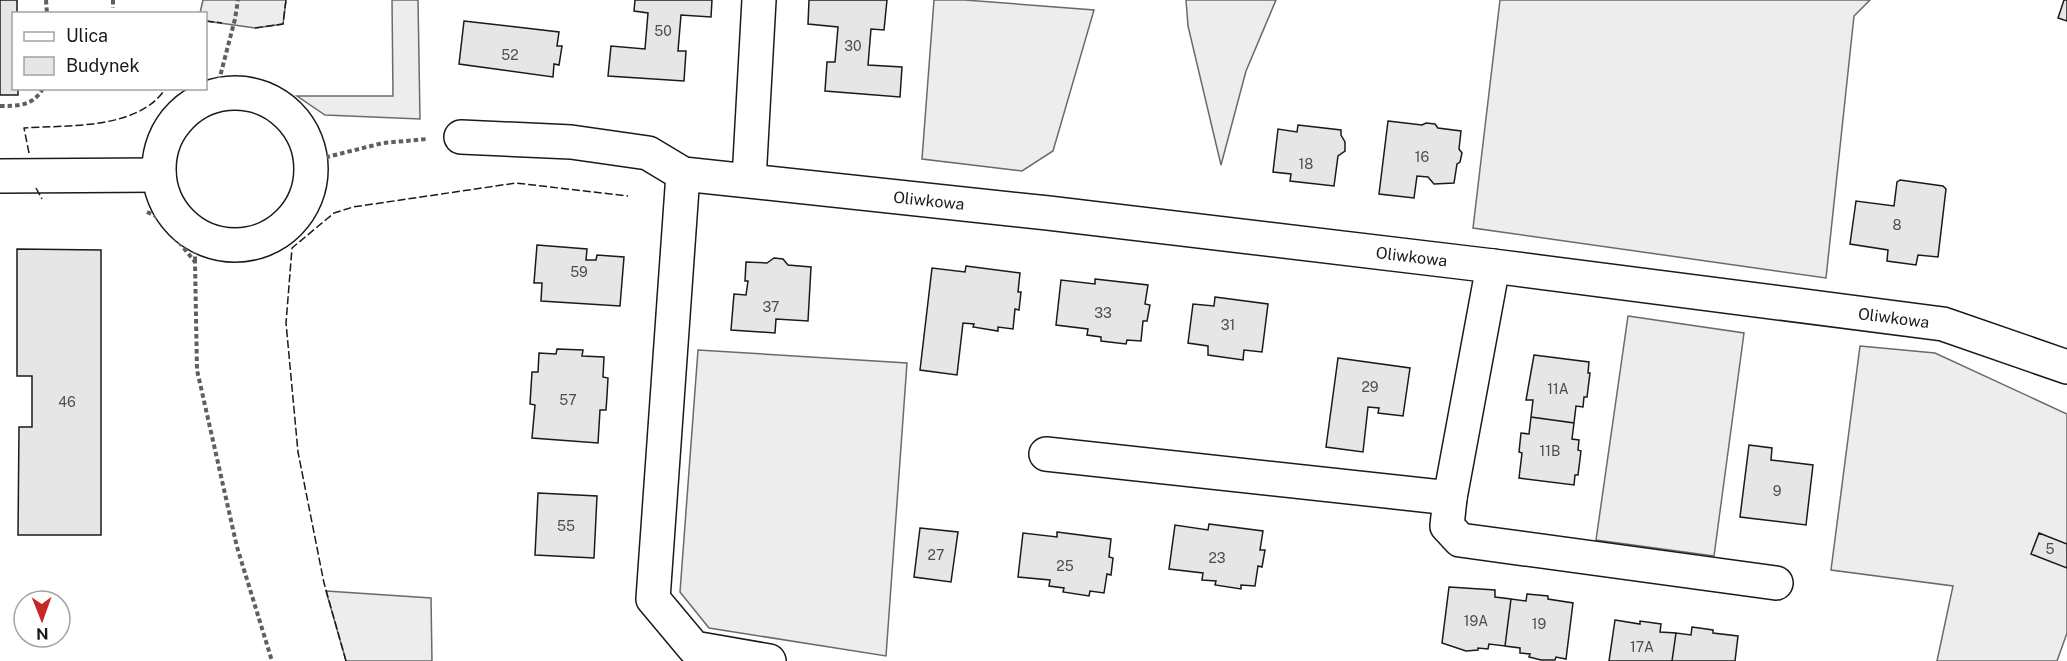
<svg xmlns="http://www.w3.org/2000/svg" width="2067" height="661" viewBox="0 0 2067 661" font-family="'Public Sans',sans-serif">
  <rect width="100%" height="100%" fill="#fff"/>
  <path fill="#ededed" stroke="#6a6a6a" stroke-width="1.5" d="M203,0H286L283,24L255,28L206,21V14L200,13Z
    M392,0H418L420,119L325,115L297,96H393Z
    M934,0H965L1094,10L1053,151L1022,171L922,159Z
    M1186,0H1276L1246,71L1221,165L1188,26Z
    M1500,0H1870L1854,16L1826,278L1473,228Z
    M1628,316L1744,333L1714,556L1596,540Z
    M1860,346L1935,353L2067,414V633L2057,661H1937L1953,586L1831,570Z
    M698,350L907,363L886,656L709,628L680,592Z
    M326,591L431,598L432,661H346Z"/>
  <path fill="#e6e6e6" stroke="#1a1a1a" stroke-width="1.5" d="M0,0H17V14H14V88H18V95H0Z
    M635,0H712L711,17L681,15L678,51H686L684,81L608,76L611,46L645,49L648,13L634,11Z
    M809,0H887L884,30L871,29L868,65L902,67L900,97L825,91L827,62H835L838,27L808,24Z
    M2064,0H2067V21L2058,18Z
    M464,21L559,32L557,46H562L559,65L554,64L553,77L459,64Z
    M1388,121L1422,125L1426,123L1435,124L1438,128L1461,131L1459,149L1462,153L1460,162L1457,164L1454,183L1434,184L1428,177L1417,176L1414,198L1379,194Z
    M1298,125L1341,130V135L1345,142V151L1338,156L1334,186L1290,181L1291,174L1273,172L1278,129L1297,132Z
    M1900,180L1943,186L1946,189L1938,257L1918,255L1916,265L1887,261L1888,250L1850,244L1856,201L1894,206L1897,182Z
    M537,245L587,249L586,260H596L597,255L624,257L620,306L541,301L542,283H534Z
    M17,249L101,250V535H18L19,427H32V376H17Z
    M774,258L783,259L788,265L811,267L808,321L776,319L775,333L731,330L734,294L746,295L748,281H745L746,262L767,263Z
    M966,266L1020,273L1018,292H1021L1019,310L1015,309L1013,329L998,327V331L973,327L974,324L963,323L957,375L920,370L932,268L965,272Z
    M1095,279L1148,285L1145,304L1150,305L1147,321H1143L1141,341L1127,340L1126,344L1101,341V337L1087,335L1088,329L1056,325L1061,280L1095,284Z
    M1215,297L1268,304L1262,352L1244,350L1243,360L1208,355V346L1188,343L1193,304L1214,306Z
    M557,349L583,350L582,356L604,357L603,377L608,378L607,396L606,410H600L598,443L532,438L535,405L530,404L532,372H538L539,353L556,354Z
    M1534,355L1589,362L1588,373H1590L1587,397H1584L1583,407L1576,406L1574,423L1531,417L1533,400H1526Z
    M1338,358L1410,368L1403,416L1378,413L1379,408L1368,407L1363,452L1326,447Z
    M1531,417L1574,423L1572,439L1579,440L1578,450L1581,451L1578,475H1575L1574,485L1519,478L1522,453L1519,452L1521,433L1529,434Z
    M1749,445L1772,448L1771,460L1813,465L1806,525L1740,517Z
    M538,493L597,496L594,558L535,555Z
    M1209,524L1263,531L1260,550H1265L1262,567L1258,566L1255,586L1241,585V589L1215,585L1216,581L1202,580L1203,573L1169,569L1175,525L1208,530Z
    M920,528L958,532L951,582L914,577Z
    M1057,532L1111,539L1109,557L1113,558L1111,575L1107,574L1104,593L1090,591L1089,596L1063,592L1064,588L1049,586L1050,580L1018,577L1023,533L1057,537Z
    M2039,533L2067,544V568L2031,554Z
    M1449,587L1495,590V597L1511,599L1505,646L1489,644L1488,649L1478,648V650L1466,651L1442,643Z
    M1527,594L1548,596V599L1573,603L1566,659L1556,657L1555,660H1541L1529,657L1530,654L1520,653V648L1505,646L1511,599L1526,601Z
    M1615,620L1640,624V621L1661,624L1660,632L1676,633L1672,661H1609Z
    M1692,627L1713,630V633L1738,636L1735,661H1672L1676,633L1691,635Z"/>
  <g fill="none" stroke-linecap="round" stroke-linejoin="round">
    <defs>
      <g id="minor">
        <circle cx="235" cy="169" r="76"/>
        <path id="s1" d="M461,137L571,142L648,153L683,174L1048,213L1493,266L1943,324L2067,367"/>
        <path d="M683,174L653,599L694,648L769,661"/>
        <path d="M0,176L159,175"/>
        <path d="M749,180L759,0"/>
        <path d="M1493,266L1450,498L1447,526L1460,540L1776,583"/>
        <path d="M1046,454L1450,498"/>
      </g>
    </defs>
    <use href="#minor" stroke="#1a1a1a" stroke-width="36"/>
    <path stroke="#5f5f5f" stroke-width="4" stroke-dasharray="4.5 3" stroke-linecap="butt" d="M46,0L47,14
      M113,0V8
      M215,96L235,19L238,0
      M0,106C18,106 34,106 43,88
      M311,161L383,143L427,139
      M147,212L160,218L195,262L197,370L237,547L272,661
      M195,234V262"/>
    <use href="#minor" stroke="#fff" stroke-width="33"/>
    <path stroke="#1a1a1a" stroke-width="1.5" stroke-dasharray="8 3" stroke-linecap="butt" d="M206,21L222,23
      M255,28L283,24L286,0
      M29,153L24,128C68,125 139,130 166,88
      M36,188L42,199
      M346,661L324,583L298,452L286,323L292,248L334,213L353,207L516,183L628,196"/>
  </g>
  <g text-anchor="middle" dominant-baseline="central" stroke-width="4.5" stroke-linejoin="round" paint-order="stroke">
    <g font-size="14" fill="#4d4d4d">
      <text x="663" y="31">50</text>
      <text x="853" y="46">30</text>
      <text x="510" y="55">52</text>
      <text x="1422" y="157">16</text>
      <text x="1306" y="164">18</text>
      <text x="1897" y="225">8</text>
      <text x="579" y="272">59</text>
      <text x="771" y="307">37</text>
      <text x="1103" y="313">33</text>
      <text x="1228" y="325">31</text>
      <text x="1370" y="387">29</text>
      <text x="1558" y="389">11A</text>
      <text x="568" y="400">57</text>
      <text x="67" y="402">46</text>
      <text x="1550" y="451">11B</text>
      <text x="1777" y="491">9</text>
      <text x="566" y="526">55</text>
      <text x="2050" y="549">5</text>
      <text x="936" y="555">27</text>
      <text x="1217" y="558">23</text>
      <text x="1065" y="566">25</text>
      <text x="1476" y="621">19A</text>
      <text x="1539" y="624">19</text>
      <text x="1642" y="647">17A</text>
    </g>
    <g font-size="16" fill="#1a1a1a" stroke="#fff">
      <text stroke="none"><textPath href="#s1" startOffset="476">Oliwkowa</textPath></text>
      <text stroke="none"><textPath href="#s1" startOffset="962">Oliwkowa</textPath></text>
      <text stroke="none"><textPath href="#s1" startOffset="1448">Oliwkowa</textPath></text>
    </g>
  </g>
  <rect x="12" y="12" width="195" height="78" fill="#ffffff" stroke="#a3a3a3" stroke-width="1.5"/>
  <rect x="24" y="32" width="30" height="9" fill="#ffffff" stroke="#a3a3a3" stroke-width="1.5"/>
  <text x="66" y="42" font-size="18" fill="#1a1a1a">Ulica</text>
  <rect x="24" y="57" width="30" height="18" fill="#e6e6e6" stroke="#a3a3a3" stroke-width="1.5"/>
  <text x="66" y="72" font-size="18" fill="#1a1a1a">Budynek</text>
  <g transform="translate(42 619) rotate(179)"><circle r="28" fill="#ffffff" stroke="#a3a3a3" stroke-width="1.5"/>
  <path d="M0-4.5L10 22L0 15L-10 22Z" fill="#c62828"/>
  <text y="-9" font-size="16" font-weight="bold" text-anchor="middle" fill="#1a1a1a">N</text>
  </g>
</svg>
